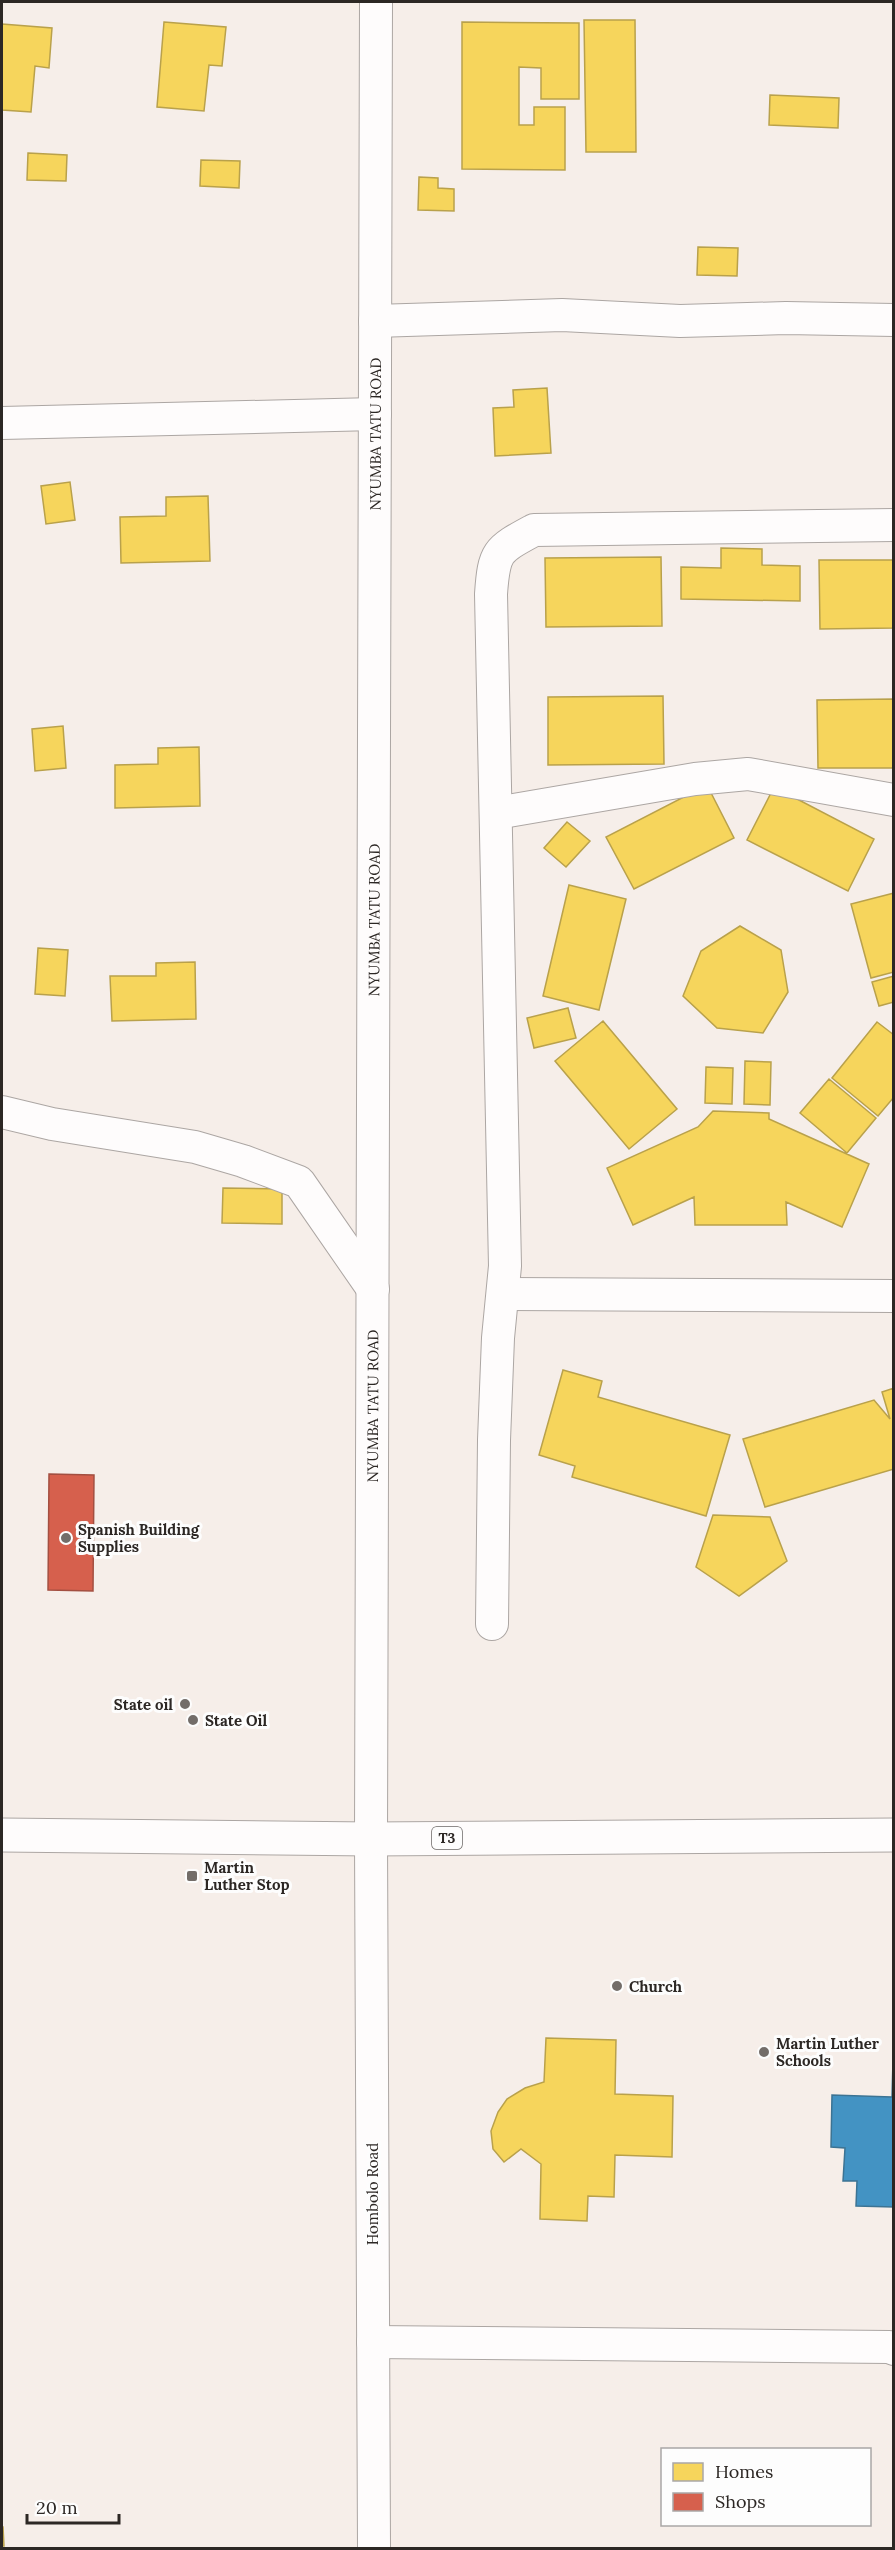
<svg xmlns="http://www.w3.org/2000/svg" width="895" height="2550" viewBox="0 0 895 2550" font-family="Lora,serif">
  <rect width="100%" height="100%" fill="#f6eee9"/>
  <path fill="#f6d55c" stroke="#b9a14b" stroke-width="1.5" d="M584,20H635L636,152H586Z
    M164,22L226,27L222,66L209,65L204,111L157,107Z
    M462,22L579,23V99H541V68L519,67V125H534V107H565V170L462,169Z
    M2,24L52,28L49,68L35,66L31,112L2,110Z
    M770,95L839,98L838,128L769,125Z
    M28,153L67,155L66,181L27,180Z
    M201,160L240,161L239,188L200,186Z
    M419,177L438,178V188L454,189V211L418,210Z
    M698,247L738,248L737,276L697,275Z
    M547,388L551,453L495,456L493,408L514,407L513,390Z
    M70,482L75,520L46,524L41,486Z
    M208,496L210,561L121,563L120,517L166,516V497Z
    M721,548L762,549V565L800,566V601L681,599V567L721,568Z
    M661,557L662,626L546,627L545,558Z
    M819,560H894V628L820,629Z
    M663,696L664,764L548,765V697Z
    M894,699V768H818L817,700Z
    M63,726L66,768L35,771L32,729Z
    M199,747L200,806L115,808V765L158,764V748Z
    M707,785L734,838L634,889L606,837Z
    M774,787L874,839L848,891L747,840Z
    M567,822L590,841L566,867L544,848Z
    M569,885L626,899L599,1010L543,996Z
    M894,893V972L871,978L851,904Z
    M740,926L781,950L788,992L763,1033L717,1028L683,996L701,951Z
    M38,948L68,950L65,996L35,994Z
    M195,962L196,1019L112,1021L110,976H156V963Z
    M894,976V1002L879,1006L872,982Z
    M568,1008L576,1038L534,1048L527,1018Z
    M603,1021L677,1109L629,1149L555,1061Z
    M877,1022L894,1035V1097L878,1116L832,1078Z
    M745,1061L771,1062L770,1105L744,1104Z
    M706,1067L733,1068L732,1104L705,1103Z
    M829,1079L876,1118L847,1153L800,1113Z
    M713,1111L769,1113V1119L869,1164L842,1227L786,1202L787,1225H695L694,1197L633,1225L607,1168L698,1127Z
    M223,1188L282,1189V1224L222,1223Z
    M563,1370L602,1381L598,1397L730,1435L706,1516L572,1477L575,1466L539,1455Z
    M894,1388V1469L765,1507L743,1439L874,1400L890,1419L882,1392Z
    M713,1515L770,1517L787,1561L739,1596L696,1567Z
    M546,2038L616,2040L615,2094L673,2096L672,2157L615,2155L614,2197L588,2196L587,2221L540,2219L541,2164L521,2149L504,2162L493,2149L491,2131L498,2112L507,2099L525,2088L544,2082Z
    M2,2527H3L4,2546H2Z"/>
  <path fill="#d6604d" stroke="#a34f41" stroke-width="1.5" d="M49,1474L94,1475L93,1591L48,1590Z"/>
  <path fill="#4393c3" stroke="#3c7393" stroke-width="1.5" d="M893,2060L894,2207L856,2206L857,2181H843L845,2148L831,2147L832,2095L892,2097Z"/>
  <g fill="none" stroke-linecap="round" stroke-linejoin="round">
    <defs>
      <g id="minor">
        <path d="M375,321L562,315L680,321L786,318L894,320"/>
        <path d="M2,423L375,414"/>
        <path d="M496,813L695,779L748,774L894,800"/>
        <path d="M2,1112L52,1124L195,1147L243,1161L299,1182L373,1289"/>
        <path d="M503,1294L894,1296"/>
        <path d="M492,1624L494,1440L498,1338L505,1266L491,594C494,551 497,550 534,530L894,525"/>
        <path d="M373,2342L889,2347L894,2349"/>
        <path id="s1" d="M374,2548L371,1839L376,2"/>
      </g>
      <path id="highway" d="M2,1835L371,1839L894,1835"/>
    </defs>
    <use href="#minor" stroke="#aca6a3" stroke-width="34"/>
    <use href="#highway" stroke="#aca6a3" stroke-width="35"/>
    <use href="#minor" stroke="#fefcfc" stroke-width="32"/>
    <use href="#highway" stroke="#fefcfc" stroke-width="33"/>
  </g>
  <g fill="#736d69" stroke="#fdfdfd" stroke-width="2">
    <circle cx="66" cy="1538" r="6"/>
    <circle cx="185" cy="1704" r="6"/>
    <circle cx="193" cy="1720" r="6"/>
    <rect x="186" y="1870" width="12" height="12" rx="3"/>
    <circle cx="617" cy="1986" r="6"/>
    <circle cx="764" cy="2052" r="6"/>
  </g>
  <g text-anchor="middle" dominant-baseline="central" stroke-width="6" stroke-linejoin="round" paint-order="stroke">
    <rect fill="#fdfdfd" stroke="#6b6765" stroke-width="1.5" x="432" y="1827" width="30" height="22" rx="4.5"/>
    <g font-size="14" font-weight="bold" fill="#2c2724">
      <text x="447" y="1838">T3</text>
    </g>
    <g font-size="15" fill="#2c2724" stroke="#fdfdfd">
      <text stroke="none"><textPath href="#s1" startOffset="2114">NYUMBA TATU ROAD</textPath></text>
      <text stroke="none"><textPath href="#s1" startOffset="1628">NYUMBA TATU ROAD</textPath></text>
      <text stroke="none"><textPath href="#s1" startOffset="1142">NYUMBA TATU ROAD</textPath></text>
      <text transform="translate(372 2194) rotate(-90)">Hombolo Road</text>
    </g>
    <g font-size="15" font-weight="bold" fill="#2c2724" stroke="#fdfdfd" text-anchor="start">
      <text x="78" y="1529">Spanish Building<tspan x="78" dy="17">Supplies</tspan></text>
      <text x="173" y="1704" text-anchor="end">State oil</text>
      <text x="205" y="1720">State Oil</text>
      <text x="204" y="1867">Martin<tspan x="204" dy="17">Luther Stop</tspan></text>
      <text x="629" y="1986">Church</text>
      <text x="776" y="2043">Martin Luther<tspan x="776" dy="17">Schools</tspan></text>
    </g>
  </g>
  <rect width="895" height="2550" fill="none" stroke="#2c2724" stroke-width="6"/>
  <rect x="661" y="2448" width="210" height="78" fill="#fdfdfd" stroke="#a9a7a6" stroke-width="1.5"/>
  <rect x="673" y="2463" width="30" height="18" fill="#f6d55c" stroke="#a9a7a6" stroke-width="1.5"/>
  <text x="715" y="2478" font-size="18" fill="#2c2724">Homes</text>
  <rect x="673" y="2493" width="30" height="18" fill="#d6604d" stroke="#a9a7a6" stroke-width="1.5"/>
  <text x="715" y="2508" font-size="18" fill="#2c2724">Shops</text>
  <path d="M27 2514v9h92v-9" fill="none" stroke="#2c2724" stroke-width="3"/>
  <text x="36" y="2514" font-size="18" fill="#2c2724" stroke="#fdfdfd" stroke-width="4.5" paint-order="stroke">20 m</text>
</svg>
